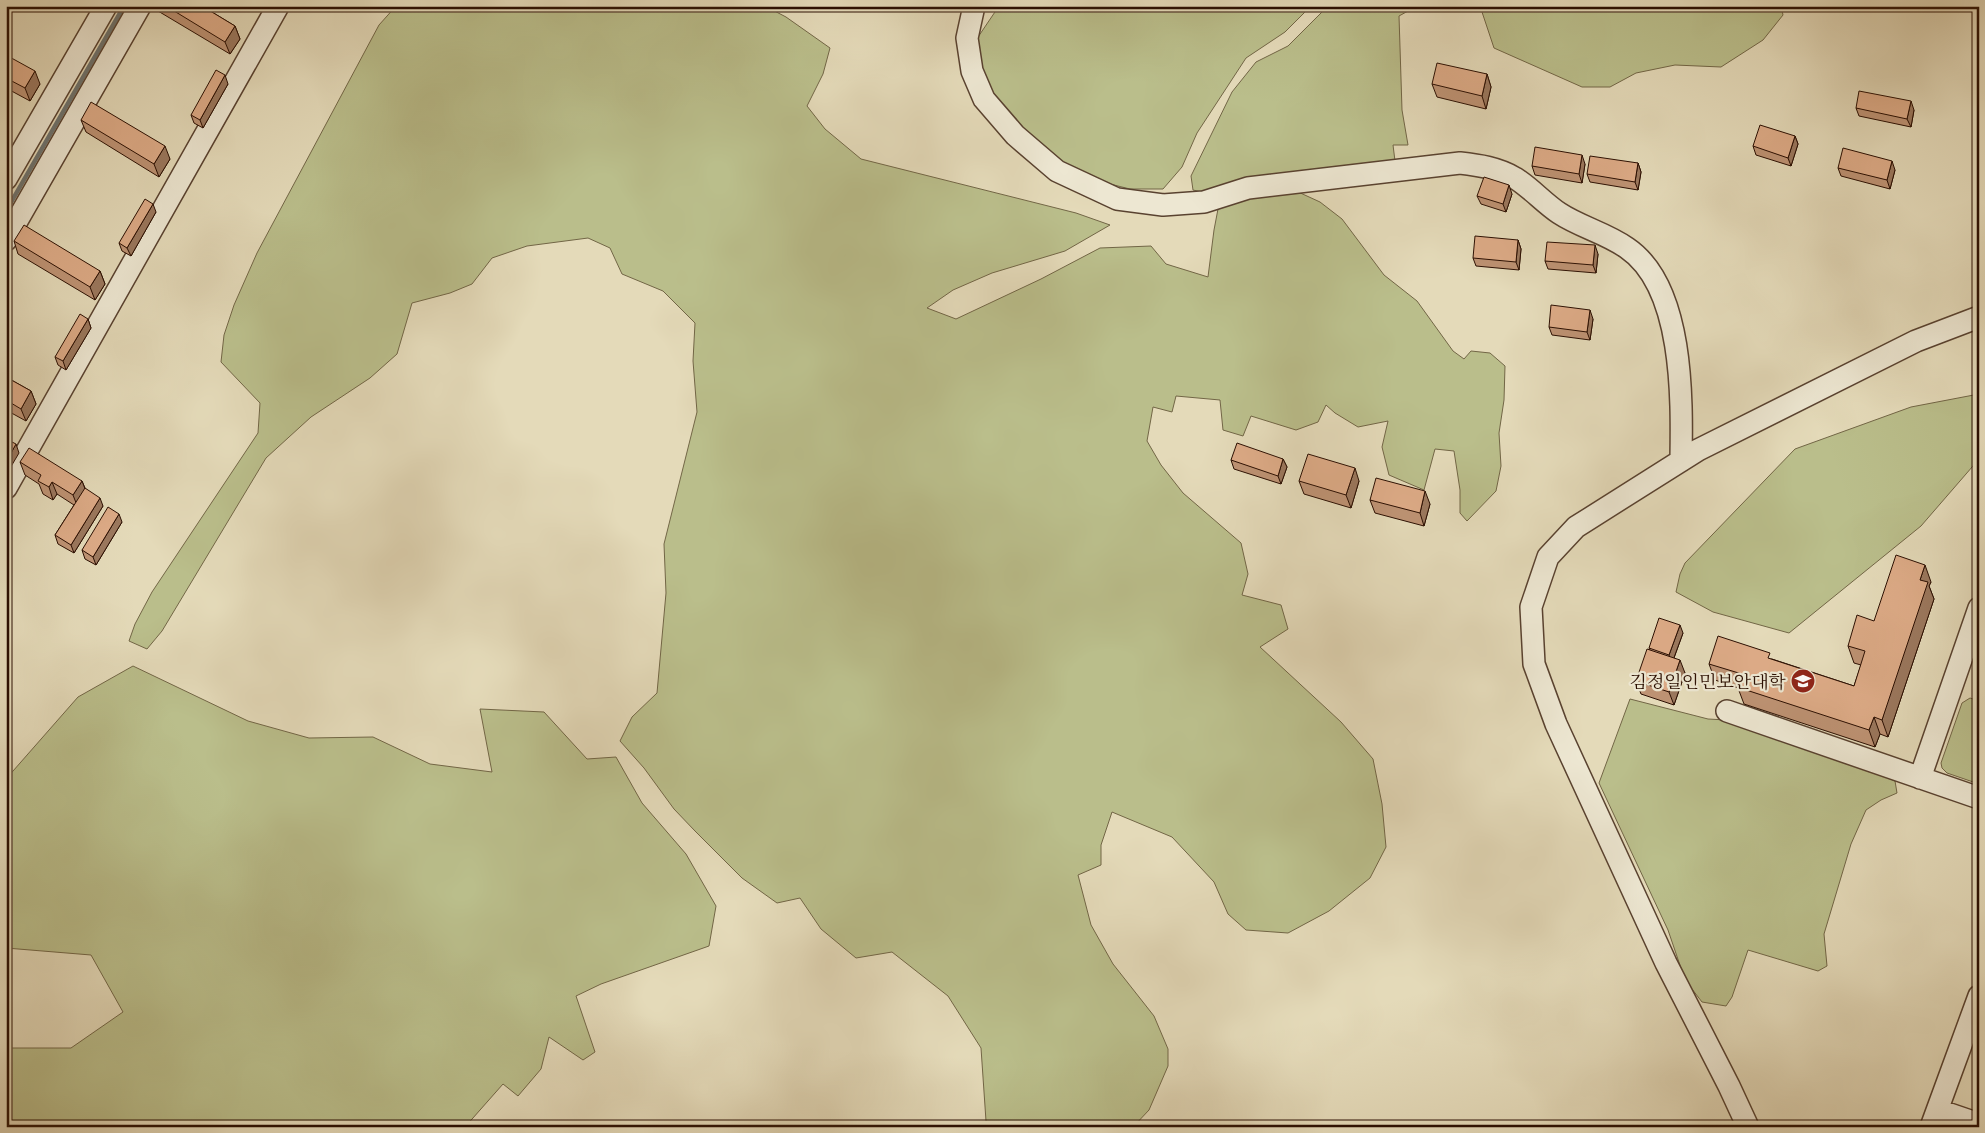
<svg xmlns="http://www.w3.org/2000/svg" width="1985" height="1133" viewBox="0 0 1985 1133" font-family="'EB Garamond','Noto Serif KR',serif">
  <rect width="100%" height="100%" fill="#e4dab9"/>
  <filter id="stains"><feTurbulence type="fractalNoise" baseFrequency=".004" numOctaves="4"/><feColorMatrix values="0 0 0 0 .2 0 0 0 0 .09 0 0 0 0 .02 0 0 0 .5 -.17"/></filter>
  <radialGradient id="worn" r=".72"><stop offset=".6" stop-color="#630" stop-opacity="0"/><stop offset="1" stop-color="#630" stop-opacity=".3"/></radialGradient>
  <path fill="#babe8b" stroke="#726646" d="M396,6H765L786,17L830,48L823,74L807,106L825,129L861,159L1076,213L1110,225L1065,251L992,273L953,290L927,308L956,319L1041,279L1100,248L1151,246L1166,264L1208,277L1214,230L1218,209L1242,193L1296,191L1320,202L1342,219L1384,275L1417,301L1453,351L1464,359L1471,351L1490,353L1505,366L1504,400L1499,433L1501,466L1496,491L1467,521L1460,513V490L1454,451L1435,449L1424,490L1389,475L1382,447L1388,421L1358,427L1335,413L1326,405L1318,422L1296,430L1251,416L1243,436L1223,430L1220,400L1176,396L1172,412L1153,407L1147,441L1161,465L1183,493L1241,543L1248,574L1242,595L1281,605L1288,629L1260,647L1341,722L1373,759L1382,804L1386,847L1370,878L1329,911L1288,933L1246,930L1228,914L1214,882L1172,837L1112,812L1101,845V865L1078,875L1091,925L1113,964L1154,1016L1168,1049V1066L1149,1110L1133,1127H990L986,1121L981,1048L948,996L892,952L856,958L821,929L800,898L777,903L742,878L695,831L674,809L644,768L620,741L632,717L657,693L666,593L664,544L697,412L693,361L695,323L663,291L622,274L610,248L588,238L527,246L492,258L472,284L450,293L412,303L397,354L370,378L311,417L266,458L162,631L147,649L129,641L135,624L152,592L258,433L260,403L221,362L224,335L234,305L257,253L379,25Z
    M999,6H1311L1285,32L1246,58L1197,133L1182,167L1163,189H1130L1090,179L1044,154L1013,122L988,86L974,43Z
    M1328,6H1417L1399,16L1402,110L1408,145H1393L1395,161L1206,193L1193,190L1191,176L1232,92L1256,62L1288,46Z
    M1480,6H1781L1783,15L1763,40L1721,67L1675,65L1636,73L1610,87H1582L1494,48Z
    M1979,394V459L1921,526L1789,633L1713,612L1676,592L1680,574L1685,563L1795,449L1911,407Z
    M133,666L248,721L309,738L373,737L430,764L492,772L480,709L544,712L587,759L616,757L642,803L686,854L716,906L709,946L601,984L576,996L595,1052L583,1060L549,1037L541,1069L518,1096L503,1084L465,1127H6L7,1048H71L123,1012L91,955L6,948V779L78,697Z
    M1970,698L1979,701V784L1947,773L1942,768L1941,763L1962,703Z
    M1630,699L1708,719L1745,721L1848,761L1895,781L1897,793L1881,800L1866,810L1851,844L1824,934L1827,966L1818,971L1748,950L1732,997L1726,1006L1702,1002L1685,980L1668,930L1599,783Z"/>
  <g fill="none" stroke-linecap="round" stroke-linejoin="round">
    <path stroke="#6e7470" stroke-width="4.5" d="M6,211L124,6"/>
    <defs>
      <path id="minor" d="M974,6L967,38L972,71L984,99L1015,135L1057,171L1117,199L1163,205L1204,202L1248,188L1460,163C1479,165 1498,168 1515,178C1531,188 1544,203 1559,213C1580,227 1606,233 1627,248C1684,287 1682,398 1681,461
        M6,179L106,6
        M6,240L140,6
        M6,488L278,6
        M1727,711L1979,798
        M1920,778L1979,608
        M1938,1110L1979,1124
        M1748,1127L1729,1086L1666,963L1556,724L1534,664L1531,607L1548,557L1576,527L1698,450L1916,341L1979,317
        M1931,1127L1979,996"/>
    </defs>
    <use href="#minor" stroke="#594230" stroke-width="24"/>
    <use href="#minor" stroke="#ede7d2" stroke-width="21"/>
  </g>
  <path fill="#be9374" stroke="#2b0f02" d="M156,6H202L235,26L240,39L230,54L158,11Z
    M259,6H271L268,11Z
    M1979,6V47L1976,38Z
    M6,55L40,84L30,101L6,88Z
    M1487,74L1491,87L1486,109L1437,97L1432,84Z
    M228,84L203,128L194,123L191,115Z
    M1856,108L1914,110L1911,127L1859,116Z
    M81,120L170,159L159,177L86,132Z
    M1795,136L1798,144L1791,166L1756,155L1753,146Z
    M1638,163L1641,172L1638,190L1590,182L1587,174Z
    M1585,164L1582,183L1535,175L1532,166Z
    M1838,168L1895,170L1890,189L1841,176Z
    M1512,194L1506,212L1481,204L1477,196Z
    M156,212L131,256L122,251L119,243Z
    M1518,240L1521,249L1519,270L1476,266L1473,258Z
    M14,241L100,271L105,284L95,300L18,254Z
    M1598,254L1596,273L1548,269L1545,261Z
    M88,319L91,328L66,370L58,365L55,357Z
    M1593,319L1590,340L1552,335L1549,327Z
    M6,377L31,391L36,404L26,421L6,410Z
    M1283,459L1287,467L1281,484L1234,469L1231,460Z
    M20,462L82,481L85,488L103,506L74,553L58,544L55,535L74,505L57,494L53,500L43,494L39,484L25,475Z
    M1299,481H1359L1351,508L1304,494Z
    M1370,500L1430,504L1424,526L1375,513Z
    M122,522L96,565L85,559L82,550Z
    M1931,582L1929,586L1934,599L1888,737L1880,734L1875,747L1744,704L1738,688L1715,680L1709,664L1772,659L1854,686L1861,665L1854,663L1848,646L1874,621Z
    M1683,633L1674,658L1685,673L1674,705L1641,694L1636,681L1650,650L1649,648Z"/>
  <path fill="#9b785e" stroke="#2b0f02" d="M267,6H271L268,11Z
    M235,26L240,39L230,54L225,42Z
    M35,71L40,84L30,101L25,88Z
    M1487,74L1491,87L1486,109L1482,96Z
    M225,75L228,84L203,128L200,120Z
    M1911,101L1914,110L1911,127L1907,119Z
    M1795,136L1798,144L1791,166L1788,158Z
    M165,146L170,159L159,177L154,164Z
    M1582,155L1585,164L1582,183L1579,174Z
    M1892,161L1895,170L1890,189L1887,180Z
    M1638,163L1641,172L1638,190L1635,182Z
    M1509,185L1512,194L1506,212L1503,204Z
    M153,204L156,212L131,256L127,248Z
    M1518,240L1521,249L1519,270L1516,262Z
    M1595,245L1598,254L1596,273L1593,265Z
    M100,271L105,284L95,300L90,287Z
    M1590,310L1593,319L1590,340L1587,332Z
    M88,319L91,328L66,370L63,361Z
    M31,391L36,404L26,421L21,409Z
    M16,444L19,453L6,475V462Z
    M1283,459L1287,467L1281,484L1278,476Z
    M1355,468L1359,481L1351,508L1346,495Z
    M82,481L87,494L78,508L73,495Z
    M52,482L57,494L53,500L49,487Z
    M1425,491L1430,504L1424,526L1420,513Z
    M100,498L103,506L74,553L71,545Z
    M119,514L122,522L96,565L93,557Z
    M1925,565L1931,582L1929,586L1934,599L1888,737L1882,720L1920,580Z
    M1680,625L1683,633L1672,663L1669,655Z
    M1680,660L1685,673L1674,705L1669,692Z
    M1874,717L1880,734L1875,747L1869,730Z"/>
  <path fill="#ddab87" stroke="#2b0f02" d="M166,6H202L235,26L225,42Z
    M1978,6H1979V39L1976,38Z
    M6,55L35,71L25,88L6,78Z
    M1437,63L1487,74L1482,96L1432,84Z
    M216,70L225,75L200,120L191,115Z
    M1859,91L1911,101L1907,119L1856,108Z
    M91,102L165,146L154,164L81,120Z
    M1760,125L1795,136L1788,158L1753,146Z
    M1535,147L1582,155L1579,174L1532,166Z
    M1843,148L1892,161L1887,180L1838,168Z
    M1590,156L1638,163L1635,182L1587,174Z
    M1484,177L1509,185L1503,204L1477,196Z
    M145,199L153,204L127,248L119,243Z
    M24,225L100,271L90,287L14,241Z
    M1475,236L1518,240L1516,262L1473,258Z
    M1547,242L1595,245L1593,265L1545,261Z
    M1551,305L1590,310L1587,332L1549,327Z
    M80,314L88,319L63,361L55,357Z
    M6,377L31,391L21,409L6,400Z
    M8,440L16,444L6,462V443Z
    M1237,443L1283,459L1278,476L1231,460Z
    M29,448L82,481L73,495L52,482L49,487L38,481L41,475L20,462Z
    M1308,454L1355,468L1346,495L1299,481Z
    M1376,478L1425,491L1420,513L1370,500Z
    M85,488L100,498L71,545L55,535Z
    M108,507L119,514L93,557L82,550Z
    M1896,555L1925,565L1920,580L1928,582L1882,720L1874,717L1869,730L1737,687L1742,674L1709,664L1718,636L1770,653L1768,658L1854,686L1865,651L1848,646L1857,615L1874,621Z
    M1659,618L1680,625L1669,655L1649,648Z
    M1647,649L1680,660L1669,692L1636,681Z"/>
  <defs>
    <symbol id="university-disc" viewBox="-11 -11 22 22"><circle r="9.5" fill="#8f2418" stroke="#ede7d2"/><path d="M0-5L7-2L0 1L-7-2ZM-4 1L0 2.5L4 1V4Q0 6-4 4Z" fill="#fff"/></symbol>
  </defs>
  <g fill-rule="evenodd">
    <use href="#university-disc" x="1789" y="667" width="28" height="28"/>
  </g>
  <g text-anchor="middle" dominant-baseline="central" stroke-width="4.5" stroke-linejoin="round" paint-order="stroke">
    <g font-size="18" fill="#2b0f02" stroke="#ede7d2" text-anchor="end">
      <text x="1786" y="681">김정일인민보안대학</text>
    </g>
  </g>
  <rect width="1985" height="1133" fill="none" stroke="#e4dab9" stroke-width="25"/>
  <rect x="8" y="8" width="1970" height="1118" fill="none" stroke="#2b0f02" stroke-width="2.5"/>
  <rect x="12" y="12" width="1960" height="1108" fill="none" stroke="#2b0f02"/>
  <rect width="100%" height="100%" filter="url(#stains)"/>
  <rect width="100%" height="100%" fill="url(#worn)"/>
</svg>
